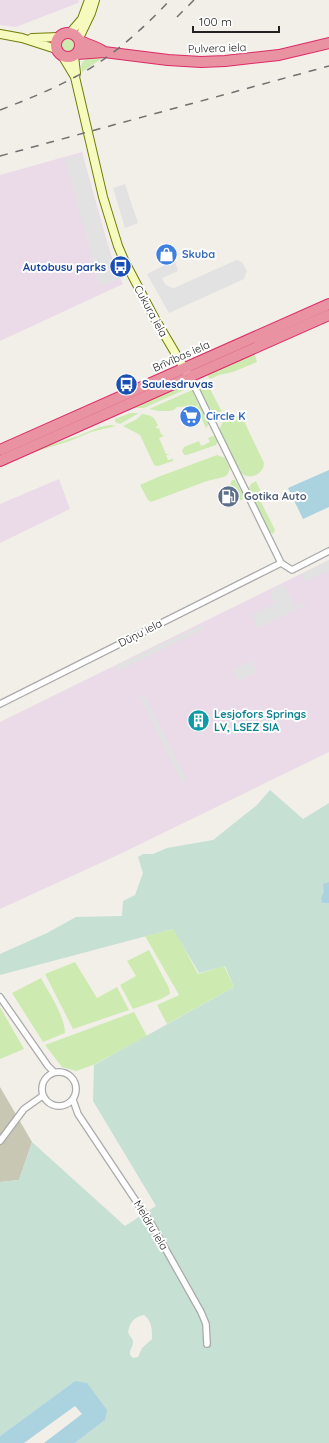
<svg xmlns="http://www.w3.org/2000/svg" width="329" height="1443" viewBox="0 0 329 1443" font-family="Quicksand,sans-serif">
  <rect width="100%" height="100%" fill="#f2efe9"/>
  <path fill="#ebdbe8" d="M0,0H79L78,3L16,27L0,25Z
    M82,152L102,224L111,255L123,284L0,341V175Z
    M59,479L70,509L0,543V504Z
    M329,560V752L120,854L0,909V722Z"/>
  <path fill="#c7c7b4" d="M0,1087L32,1142L19,1180L0,1182Z"/>
  <path fill="#cdebb0" d="M62 45a6 6 0 1 1 12 0a6 6 0 1 1-12 0Z
    M92,56L104,57L82,72L81,66L83,61L87,59H92Z
    M255,355L257,362L233,372L219,375L210,379L209,378L206,373L230,362Z
    M207,383L223,414C208,414 204,398 199,387Z
    M186,384L189,385L191,387L144,408H131L72,434Z
    M192,390L198,403L196,408H195L194,406L177,407L174,410L169,411H159L149,409Z
    M199,403L209,424L206,428L200,415L198,416C196,411 197,408 199,403Z
    M130,413H139L120,424L115,422V419Z
    M142,414C151,415 155,417 158,426H156L157,429L159,428L161,434L164,436L159,438L166,454H171L166,455L168,460L173,459V461L158,466L154,465L140,435L123,426L137,419Z
    M236,416L243,419L264,463C264,475 247,482 240,471L220,430C220,421 228,418 236,416Z
    M111,425L116,426L91,432L70,441L31,453C42,445 56,444 69,439C84,435 96,426 111,425Z
    M213,436H215L218,441L216,445L187,455H184L182,451L184,447L199,441L201,446L210,442L208,438Z
    M217,455L225,458L230,468L228,474L224,477L207,481L151,502L148,500L140,485L158,477Z
    M232,480H235L244,496L243,500H238L235,495L238,494L236,489L233,491L230,485Z
    M256,481L261,492L256,495L250,493L249,488L251,484Z
    M256,499L260,500L275,530L273,534L270,532L255,503Z
    M174,929L198,974L224,966L234,987L167,1024L157,1005L179,995L145,936Z
    M149,950L169,988L170,994L161,999L133,1009L120,985L136,976L127,961Z
    M75,962L97,998L117,987L129,1010L73,1029L45,974Z
    M41,978C50,995 64,1014 65,1033L43,1042L12,993Z
    M0,1007L24,1049L0,1059Z
    M134,1012L147,1036L93,1065L76,1071L62,1067L45,1045Z"/>
  <path fill="#c6e0d4" fill-rule="evenodd" d="M270,790L303,819L329,803V1443H75L105,1420L75,1381L0,1436V1182L19,1180L32,1142L125,1226L156,1206L93,1101L94,1065L234,987L225,966L199,973L173,929L0,975V954L47,933L76,917L122,916L123,901L135,895L143,873L138,857L143,854H153L167,848L213,840L257,805ZM144,1315C152,1321 152,1330 152,1339L142,1348L138,1357L133,1358C126,1352 133,1349 133,1342C133,1338 129,1336 128,1332C130,1323 133,1317 144,1315Z"/>
  <path fill="#e2e2e2" d="M82,155L101,225L110,255L120,279L100,286L65,159Z
    M125,184L138,223L125,228L113,188Z
    M174,258L178,271L162,278L165,284L170,287L174,288L232,262L237,260L242,262L247,271L244,279L169,313L147,274L167,264L166,260Z
    M329,560V570L305,582L302,574Z
    M284,584L295,607L305,603L306,605L258,628L252,615L275,604L270,593L273,592L272,590Z
    M202,625L204,629L118,671L116,666Z
    M252,661L257,672L239,681L233,670Z
    M144,694L187,780L182,782L140,696Z"/>
  <path fill="#aad3df" d="M329,470V507L303,519L288,488Z
    M329,882V903H322L321,898L324,892L323,884Z
    M75,1381L87,1383L107,1410L105,1420L75,1443H44L82,1414L75,1406L24,1443H0V1436Z"/>
  <g fill="none" stroke-linecap="round" stroke-linejoin="round">
    <defs>
      <path id="street" d="M190,377L281,563L292,570L329,551
        M0,704L281,563
        M0,997L48,1066L54,1072
        M42 1089a17 17 0 1 1 34 0a17 17 0 1 1-34 0Z
        M73,1100L78,1114L152,1225L201,1312L206,1324L207,1344
        M0,1141L24,1109L41,1097L43,1095"/>
      <path id="secondary" d="M70,33L82,19L89,0
        M0,34L22,38L56,49
        M32,38L59,37
        M79,38L91,13L95,0
        M74,56L76,73L75,77L103,197L118,246L124,260L154,317L187,373
        M63,57L75,77"/>
      <path id="highway" d="M56 45a12 12 0 1 1 24 0a12 12 0 1 1-24 0Z
        M79,40C87,45 97,46 104,52
        M77,54L104,52L168,60L201,62L225,61L279,55L329,43
        M0,450L329,304
        M0,461L329,315"/>
    </defs>
    <use href="#street" stroke="#a9a9a9" stroke-width="8"/>
    <use href="#secondary" stroke="#707d05" stroke-width="10"/>
    <use href="#highway" stroke="#dc2a67" stroke-width="12"/>
    <use href="#street" stroke="#fff" stroke-width="5.5"/>
    <use href="#secondary" stroke="#f7fabf" stroke-width="8"/>
    <use href="#highway" stroke="#e892a2" stroke-width="10"/>
    <path stroke="#707070" stroke-width="1.5" stroke-dasharray="8 8" stroke-linecap="butt" d="M177,17L194,0
      M0,110C26,100 51,90 75,77C111,58 143,29 170,0
      M0,156L329,66"/>
  </g>
  <defs>
    <symbol id="shop-disc" viewBox="-11 -11 22 22"><circle r="9.5" fill="#3f7fe0" stroke="#fff"/><path d="M-5-2.5h2.3a2.7 3.5 0 0 1 5.4 0H5L5.5 6h-11ZM-1.5-2.5h3a1.5 2.3 0 0 0-3 0Z" fill="#fff"/></symbol>
    <symbol id="bus-disc" viewBox="-11 -11 22 22"><circle r="9.5" fill="#1a4fb4" stroke="#fff"/><path d="M-5-6H5V4H4V6H2V4H-2V6H-4V4H-5ZM-3.5-4V0h7V-4ZM-3.5 1.2v1.5H-2V1.2ZM2 1.2v1.5H3.5V1.2Z" fill="#fff"/></symbol>
    <symbol id="supermarket-disc" viewBox="-11 -11 22 22"><circle r="9.5" fill="#3f7fe0" stroke="#fff"/><path d="M-6-5.5h2.5l.6 2H6L4.5 2H-2.5L-4.4-4H-6ZM-1.5 3.2a1.3 1.3 0 1 0 .1 0ZM3 3.2a1.3 1.3 0 1 0 .1 0Z" fill="#fff"/></symbol>
    <symbol id="fuel-disc" viewBox="-11 -11 22 22"><circle r="9.5" fill="#5c6f8a" stroke="#fff"/><path d="M-5.5-6h7V0h2V4h1.3V-2.5L3-4.5l.8-.8L6-3V5H2.5V1h-1V6h-7ZM-4.2-4.7v3.2H.2V-4.7Z" fill="#fff"/></symbol>
    <symbol id="building-disc" viewBox="-11 -11 22 22"><circle r="9.5" fill="#0f9aa8" stroke="#fff"/><path d="M-4-6H4V6H1V3H-1V6H-4ZM-2.5-4.3h1.7v1.8h-1.7ZM.8-4.3h1.7v1.8H.8ZM-2.5-1h1.7V.8h-1.7ZM.8-1h1.7V.8H.8Z" fill="#fff"/></symbol>
  </defs>
  <g fill-rule="evenodd">
    <use href="#shop-disc" x="154" y="242" width="25" height="25"/>
    <use href="#bus-disc" x="108" y="254" width="25" height="25"/>
    <use href="#bus-disc" x="114" y="372" width="25" height="25"/>
    <use href="#supermarket-disc" x="178" y="404" width="25" height="25"/>
    <use href="#fuel-disc" x="216" y="484" width="25" height="25"/>
    <use href="#building-disc" x="186" y="708" width="25" height="25"/>
  </g>
  <g text-anchor="middle" dominant-baseline="central" stroke-width="4" stroke-linejoin="round" paint-order="stroke">
    <g font-size="11" fill="#222" stroke="#fff">
      <text transform="translate(217 48) rotate(-2)">Pulvera iela</text>
      <text transform="translate(151 311) rotate(61)">Cukura iela</text>
      <text transform="translate(181 356) rotate(-24)">Brīvības iela</text>
      <text transform="translate(140 633) rotate(-27)">Dūņu iela</text>
      <text transform="translate(151 1225) rotate(59)">Meldru iela</text>
    </g>
    <g font-size="11" font-weight="bold" fill="#366cbe" stroke="#fff" text-anchor="start">
      <text x="182" y="254">Skuba</text>
      <text x="206" y="416">Circle K</text>
    </g>
    <g font-size="11" font-weight="bold" fill="#164399" stroke="#fff" text-anchor="end">
      <text x="106" y="267">Autobusu parks</text>
      <text x="142" y="384" text-anchor="start">Saulesdruvas</text>
    </g>
    <g font-size="11" font-weight="bold" fill="#4e5e75" stroke="#fff" text-anchor="start">
      <text x="244" y="496">Gotika Auto</text>
    </g>
    <g font-size="11" font-weight="bold" fill="#0d838f" stroke="#fff" text-anchor="start">
      <text x="214" y="714">Lesjofors Springs<tspan x="214" dy="13">LV, LSEZ SIA</tspan></text>
    </g>
  </g>
  <path d="M193 26v6h86v-6" fill="none" stroke="#222222" stroke-width="2"/>
  <text x="199" y="26" font-size="12" fill="#222222" stroke="#ffffff" stroke-width="3" paint-order="stroke">100 m</text>
</svg>
